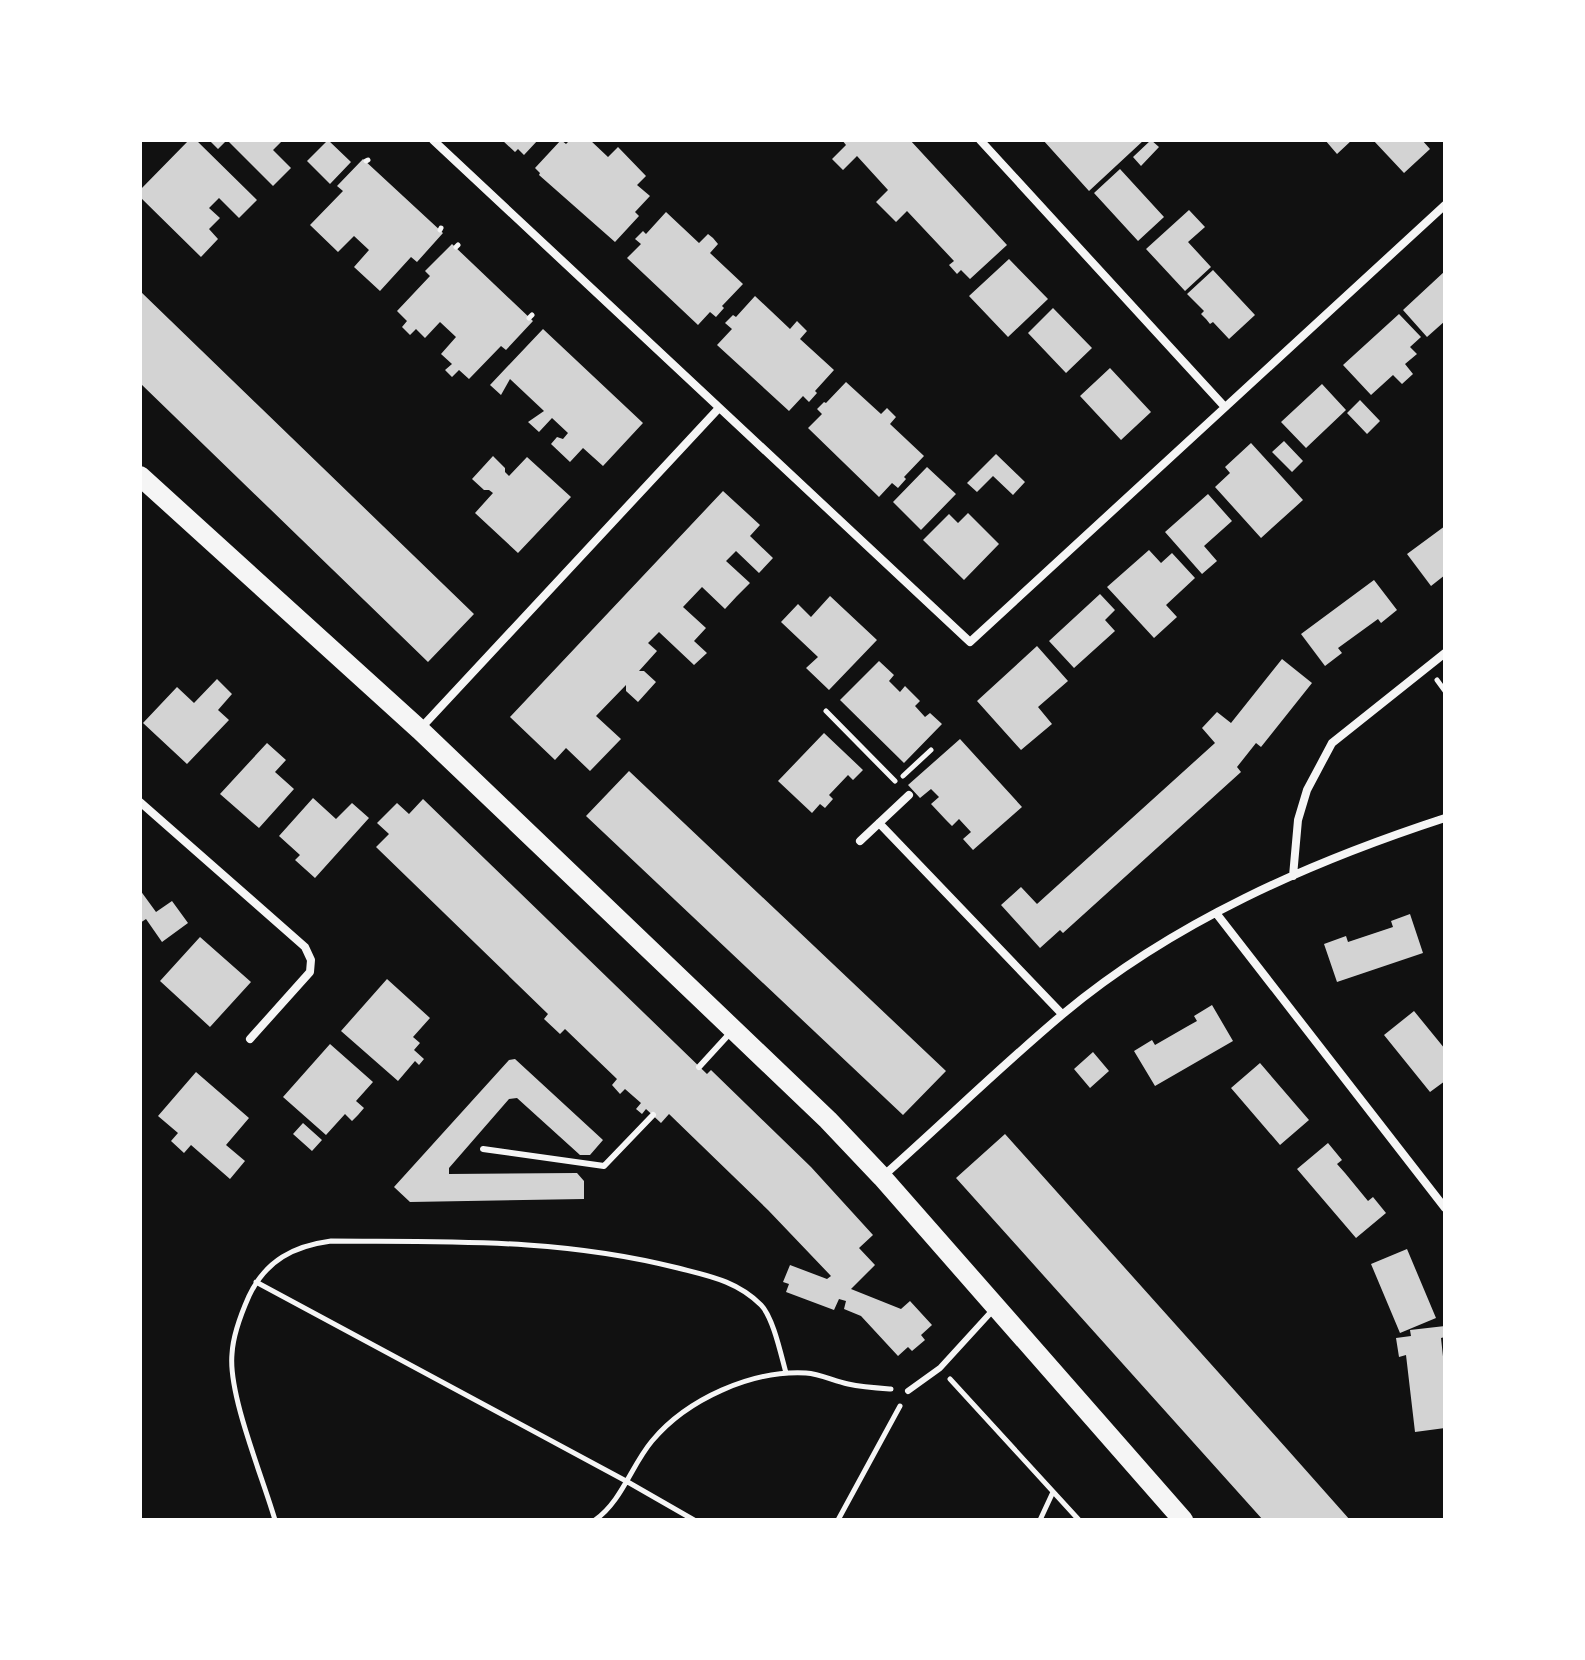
<svg xmlns="http://www.w3.org/2000/svg" width="1585" height="1660" viewBox="0 0 1585 1660" font-family="Roboto,sans-serif">
  <rect width="100%" height="100%" fill="#111"/>
  <path fill="#d3d3d3" d="M189,140H196L257,200L239,218L219,198L209,208L220,218L209,229L218,239L201,257L140,197V190Z
    M209,140H283L273,150L291,168L273,186L227,140L218,149Z
    M328,140L351,162L330,184L307,161Z
    M502,140H538L524,155L518,149L515,152Z
    M561,140L566,144L570,140H590L608,157L618,147L646,176L637,185L650,196L635,212L639,216L615,242L539,175L540,173L535,168Z
    M842,140H910L1007,245L970,279L961,270L957,274L949,265L954,261L907,211L896,222L876,202L888,190L857,156L843,170L832,159L846,145Z
    M1043,140H1144L1089,191Z
    M1151,140L1159,147L1141,166L1133,157Z
    M1325,140H1352L1337,154Z
    M1373,140H1422L1430,149L1404,173Z
    M363,159L443,233L417,262L411,257L380,291L354,267L369,250L354,236L338,252L310,225L343,191L337,186Z
    M1120,169L1164,217L1138,241L1094,193Z
    M1189,210L1205,227L1188,242L1211,267L1185,291L1146,249Z
    M666,212L699,243L708,234L713,238L718,244L710,253L743,284L722,306L724,308L716,317L710,312L698,325L627,258L641,244L635,239L643,231L646,234Z
    M452,244L533,321L506,350L501,346L469,379L459,370L452,377L445,370L452,364L441,354L456,337L440,322L425,338L416,329L410,335L402,327L407,321L397,311L430,276L425,271Z
    M1009,259L1048,299L1008,337L969,296Z
    M1213,270L1255,315L1229,339L1213,322L1210,324L1206,319L1201,314L1204,311L1187,294Z
    M1445,271V321L1427,337L1403,310Z
    M140,291L474,614L428,662L140,383Z
    M755,296L790,329L797,321L807,331L800,339L834,370L815,391L817,393L809,402L803,396L789,411L717,345L732,329L725,323L733,315L736,317Z
    M1053,308L1092,348L1066,373L1028,333Z
    M1399,314L1421,337L1410,347L1417,354L1405,364L1413,374L1402,384L1393,375L1371,395L1343,365Z
    M543,329L643,423L603,466L583,448L570,462L551,444L557,437L563,439L568,433L552,418L539,432L528,422L544,411L510,379L501,395L490,385Z
    M1110,368L1151,412L1121,440L1080,396Z
    M846,382L881,414L887,408L896,417L890,424L924,456L904,477L906,479L898,488L892,483L879,497L808,428L822,414L817,409L824,402L826,403Z
    M1322,384L1346,410L1306,448L1281,422Z
    M1360,400L1380,421L1367,434L1347,413Z
    M1284,441L1303,461L1292,472L1272,452Z
    M1251,443L1303,500L1261,538L1215,487L1230,473L1225,467Z
    M996,454L1025,482L1013,495L993,476L977,492L967,483Z
    M493,456L505,468V472L509,476L527,457L571,497L518,553L475,513L493,493L489,490H484L472,479Z
    M927,467L956,494L921,530L893,502Z
    M723,491L760,525L750,536L773,558L759,573L736,551L726,561L750,583L737,596L725,609L702,587L683,607L706,628L694,641L707,653L694,665L659,632L648,643L657,651L639,671H644L656,682L638,702L626,691V685L596,716L621,739L590,771L566,748L555,760L510,717Z
    M1208,494L1232,521L1204,546L1217,561L1202,574L1165,532Z
    M968,513L999,544L964,580L923,540L949,514L958,523Z
    M1445,526V575L1431,586L1407,554Z
    M1149,550L1161,563L1172,553L1195,578L1166,605L1177,617L1154,638L1107,587Z
    M1374,580L1397,610L1381,623L1378,619L1338,648L1342,653L1325,666L1301,634Z
    M1100,594L1115,610L1105,620L1115,631L1074,668L1049,641Z
    M830,596L877,640L829,690L806,668L818,657L781,622L798,604L811,617Z
    M1037,646L1068,681L1038,707L1052,724L1021,750L977,701Z
    M1282,659L1312,683L1261,747L1256,743L1237,767L1241,772L1063,933L1060,930L1040,948L1001,905L1021,887L1037,904L1215,743L1202,728L1217,712L1231,723Z
    M879,661L894,675L889,681L900,692L905,686L920,701L915,706L925,717L930,713L942,724L904,763L840,700Z
    M217,679L232,694L218,710L229,720L187,764L143,723L177,687L194,703Z
    M824,733L863,770L853,780L848,775L829,795L833,799L825,808L820,804L812,813L778,781Z
    M960,739L1022,807L973,850L963,839L971,832L959,819L952,826L946,820L931,804L939,797L931,789L920,798L908,785Z
    M267,743L286,760L275,772L294,789L259,828L220,794Z
    M629,771L946,1071L903,1115L586,816Z
    M313,798L336,819L352,803L369,818L315,878L295,860L300,855L279,836Z
    M423,799L707,1074L711,1070L811,1167L873,1235L859,1248L875,1265L851,1289L901,1309L910,1301L932,1325L921,1335L925,1340L912,1351L908,1347L898,1356L861,1316L844,1309L846,1301L839,1299L834,1310L786,1292L789,1284L783,1282L790,1265L827,1279L831,1276L768,1210L669,1114L661,1123L646,1109L642,1114L636,1109L641,1103L625,1089L620,1094L612,1085L617,1079L565,1029L560,1034L544,1019L548,1014L376,847L389,834L377,823L397,803L409,814Z
    M140,890L156,912L172,901L188,923L162,942L146,919L140,923Z
    M1410,914L1423,953L1337,982L1324,944L1346,936L1348,942L1393,927L1391,921Z
    M200,937L251,982L210,1027L160,981Z
    M387,979L430,1018L413,1037L420,1043L414,1050L424,1059L419,1065L415,1061L398,1081L341,1031Z
    M1212,1005L1233,1041L1155,1086L1134,1051L1152,1040L1155,1045L1188,1026L1197,1021L1194,1016Z
    M1414,1011L1445,1049V1081L1430,1092L1384,1035Z
    M330,1044L373,1082L356,1101L364,1108L358,1115L352,1121L345,1114L326,1135L283,1097Z
    M1093,1052L1109,1071L1090,1088L1074,1069Z
    M515,1059L603,1140L590,1155H580L517,1098L509,1099L449,1168V1174L577,1173L584,1181V1199L410,1202L394,1187L509,1060Z
    M1260,1063L1309,1120L1280,1145L1231,1088Z
    M196,1072L249,1118L226,1145L245,1161L230,1179L191,1145L184,1153L171,1141L178,1133L158,1116Z
    M303,1123L322,1140L312,1151L293,1134Z
    M1005,1134L1287,1449L1350,1520H1263L956,1178Z
    M1328,1143L1342,1160L1337,1164L1345,1173L1368,1201L1373,1197L1386,1213L1356,1238L1297,1169Z
    M1407,1249L1436,1318L1400,1333L1371,1264Z
    M1445,1326V1337L1441,1338L1445,1375V1428L1415,1432L1406,1355L1399,1357L1396,1338L1411,1336L1410,1330Z"/>
  <g fill="none" stroke-linecap="round" stroke-linejoin="round">
    <path stroke="#f5f5f5" stroke-width="5" d="M366,161L368,160
      M440,230L441,228
      M456,247L458,245
      M529,318L532,315
      M1437,680L1445,691
      M826,711L895,781
      M903,776L931,750
      M256,1282L626,1481L694,1520
      M950,1379L1079,1520
      M275,1520C263,1478 228,1395 232,1354C233,1334 241,1314 249,1296C266,1260 294,1246 331,1241C452,1242 560,1238 678,1268C709,1276 737,1281 761,1305C773,1317 781,1355 786,1373
      M595,1520C622,1501 631,1466 652,1441C687,1399 752,1370 806,1373C820,1374 834,1381 848,1384C862,1387 877,1388 891,1389
      M838,1520L900,1406
      M1040,1520L1053,1492"/>
    <path stroke="#f5f5f5" stroke-width="6" d="M699,1067L731,1032
      M483,1149L604,1166L653,1115
      M908,1391L940,1368L993,1310"/>
    <path stroke="#f5f5f5" stroke-width="8" d="M433,140L970,642L1445,205
      M980,140L1224,406
      M420,729L719,408
      M140,802L305,947L311,960L310,972L250,1039
      M879,823L1062,1014
      M860,841L909,795
      M1293,876L1298,820L1307,790L1332,743L1445,653
      M1216,913L1445,1208
      M882,1177C943,1123 1001,1066 1063,1014C1173,922 1310,862 1445,818"/>
    <path stroke="#f5f5f5" stroke-width="20" d="M140,476L420,730L828,1120L882,1177L1183,1520"/>
  </g>
  <rect width="1585" height="1660" fill="none" stroke="#ffffff" stroke-width="284"/>
</svg>
